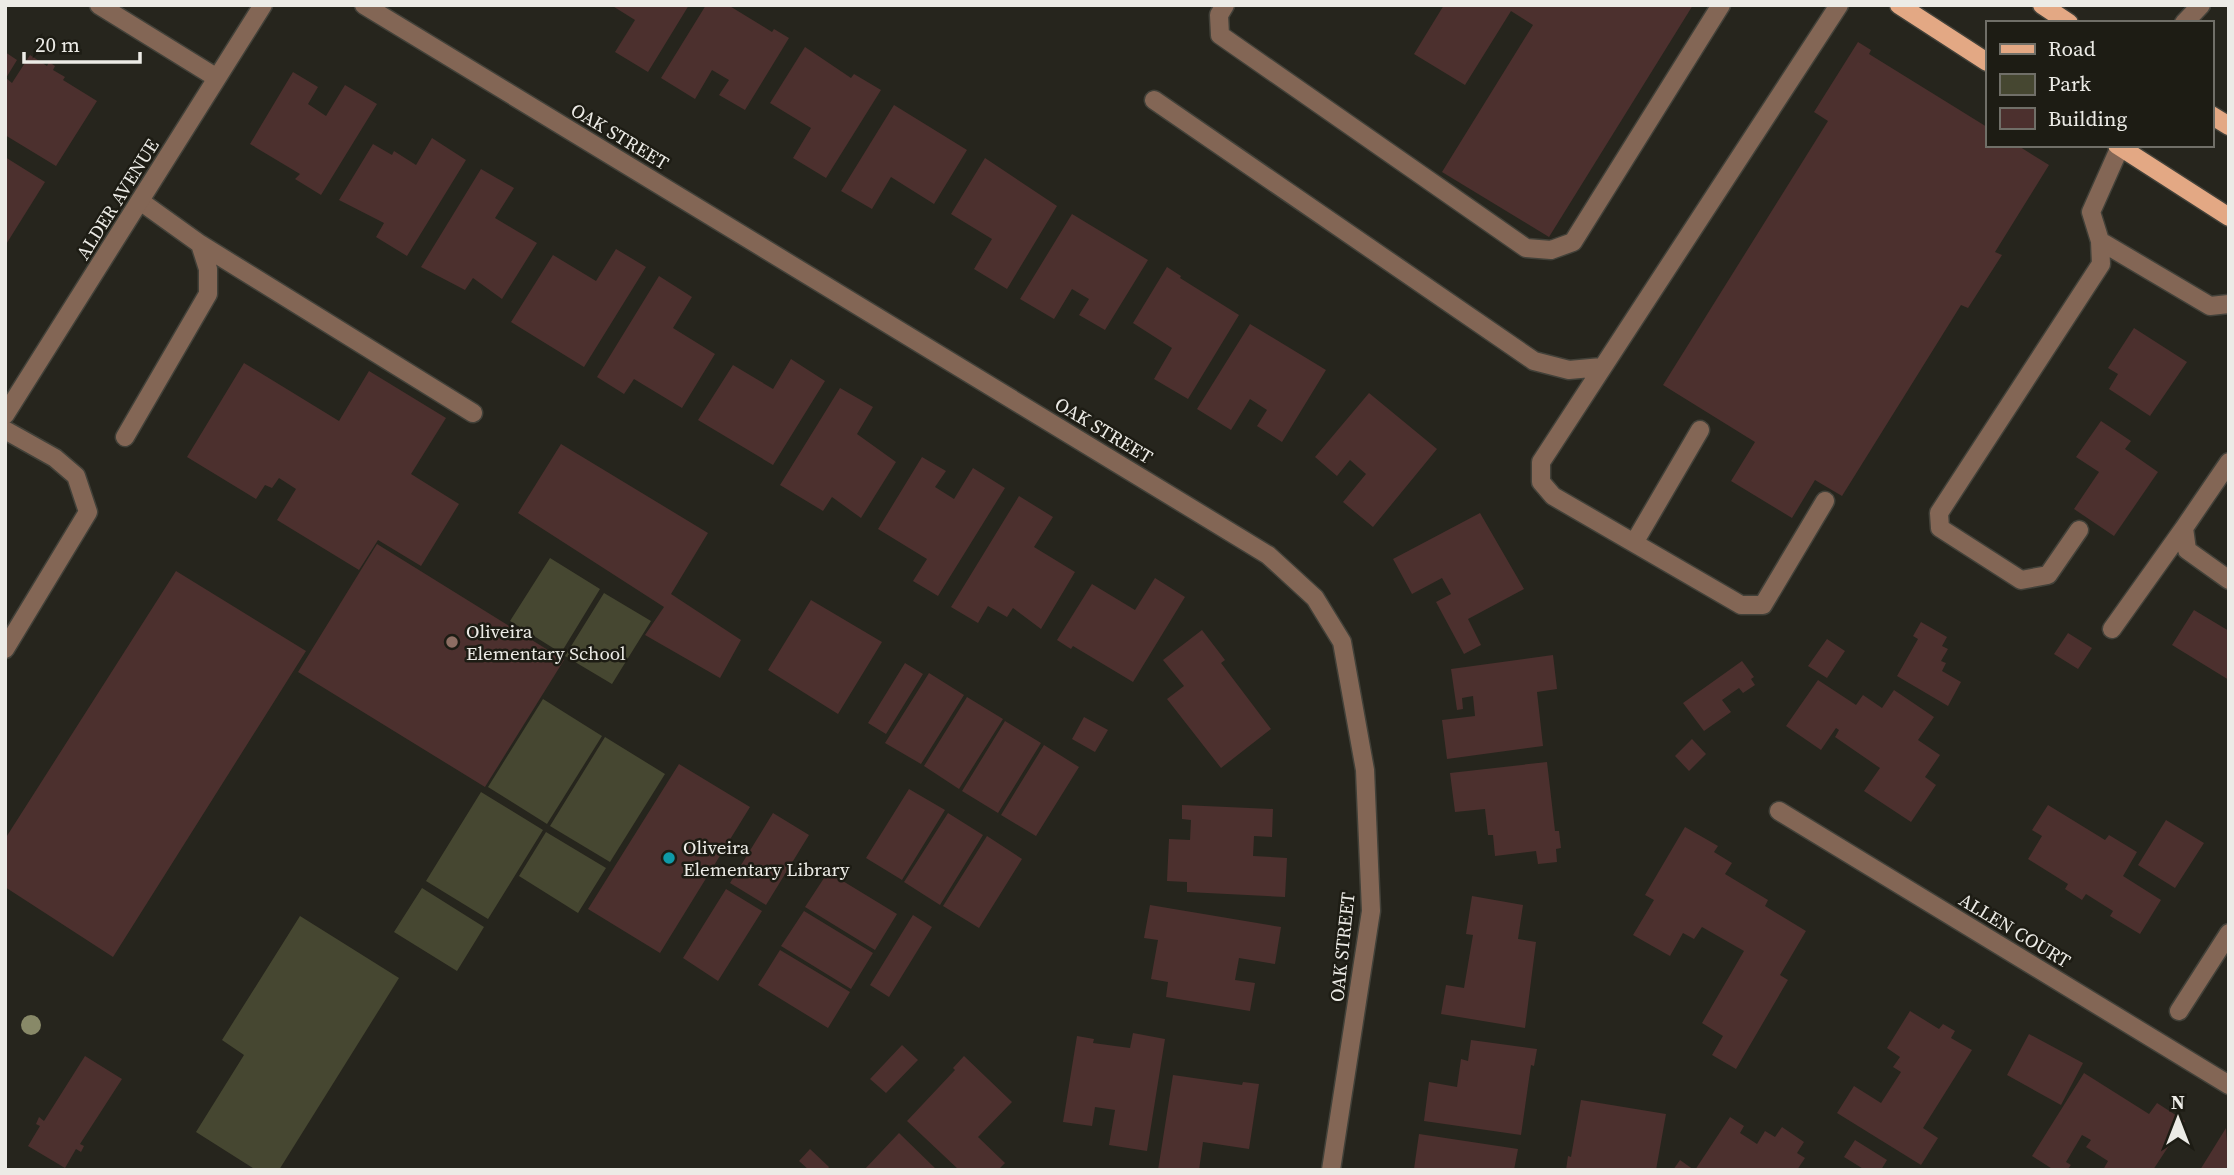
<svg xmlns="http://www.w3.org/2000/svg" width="2234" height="1175" viewBox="0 0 2234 1175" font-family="'Source Serif 4',serif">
  <rect width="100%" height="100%" fill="#26251d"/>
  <path fill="#464731" d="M550,558L600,589L561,653L510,621Z
    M604,593L651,621L612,684L565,656Z
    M543,699L602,736L547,824L488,787Z
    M605,737L665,774L610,862L550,826Z
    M481,792L543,830L488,919L426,881Z
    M546,832L606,868L578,913L519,876Z
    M422,888L484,927L457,971L394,932Z
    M300,916L399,978L279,1170H256L196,1132L244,1055L222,1040Z"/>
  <path fill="#4c302e" d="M611,5H689L648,72L615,52L635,20Z
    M706,5H728L772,32L774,29L789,38L745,110L719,95L729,80L712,70L695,99L661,78Z
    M1444,5H1693L1549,237L1442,172L1533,25L1511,11L1465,85L1414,54Z
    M1858,42L1871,50L1869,54L1987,127V145H2017L2049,165L1995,252L2002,255L1968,308L1961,305L1842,496L1815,480L1792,518L1731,481L1755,442L1663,385L1828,121L1814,112Z
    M805,47L851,78L854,74L881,90L826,178L793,158L811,128L770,103Z
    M5,52L17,60L6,78L12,83L30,55L47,66L49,62L55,66L53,70L65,77L63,80L97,101L56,166L5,135Z
    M293,72L318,87L308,104L326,116L345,85L377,104L321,195L295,179L300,174L250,144Z
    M894,105L967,150L934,204L891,177L872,209L841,191Z
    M432,138L466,160L407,256L376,237L384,223L339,200L373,144L392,155L394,151L416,165Z
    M5,157L45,182L5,246Z
    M985,158L1057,206L1007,289L974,269L992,239L951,214Z
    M481,169L514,188L495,218L537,243L502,299L473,278L465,290L421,267Z
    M1072,214L1148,260L1105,330L1079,315L1089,299L1072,289L1054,319L1020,299Z
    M616,249L646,267L584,367L511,322L553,255L596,281Z
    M1167,267L1181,276L1180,278L1239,315L1188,399L1154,379L1172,348L1133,323Z
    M659,276L692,297L673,328L715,354L682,408L634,379L624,394L597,377Z
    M1250,324L1326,370L1282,442L1257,426L1267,410L1250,399L1231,430L1197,409Z
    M2134,328L2187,362L2150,416L2109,389L2118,374L2108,368Z
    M791,359L825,381L773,465L698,420L733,365L773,389Z
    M244,363L339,421L369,371L446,418L411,474L459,504L421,566L378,540L359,570L277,520L296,489L279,478L272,488L265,485L256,499L187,457Z
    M840,388L873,407L857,434L896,462L861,518L832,497L823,511L780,485Z
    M1369,393L1437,449L1373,527L1343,502L1366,474L1350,460L1337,476L1315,457Z
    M2101,421L2131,441L2125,449L2158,472L2114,536L2074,509L2099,472L2076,457Z
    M561,444L708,533L671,594L741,640L720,678L645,635L664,607L518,513Z
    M922,457L946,471L935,487L954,499L973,468L1005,488L938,596L913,581L927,559L878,529Z
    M1019,496L1053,517L1034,547L1075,572L1041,629L1013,608L1007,617L988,606L978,623L951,607Z
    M1480,513L1524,589L1468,619L1481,645L1464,654L1436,602L1451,594L1442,578L1412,594L1393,559Z
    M377,544L564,660L485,787L298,672Z
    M176,571L306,651L113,957L5,887V839Z
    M1155,578L1185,597L1133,682L1073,646L1071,649L1057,640L1092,584L1135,610Z
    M811,600L882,642L838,714L768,670Z
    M2194,610L2229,631V680L2172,645Z
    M1921,622L1947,637L1942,646L1948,649L1941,661L1946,663L1942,671L1961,682L1948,706L1897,676L1918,639L1913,636Z
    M1202,630L1225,660L1221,663L1271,729L1221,768L1167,699L1184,686L1163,660Z
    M2068,633L2092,648L2078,669L2054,654Z
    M1827,639L1845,651L1827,678L1808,666Z
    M1553,655L1557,689L1537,692L1543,746L1447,759L1442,720L1475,716L1473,696L1462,698L1463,709L1457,710L1451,669Z
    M1742,661L1754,677L1751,679L1755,685L1743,693L1739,688L1722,700L1731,712L1704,731L1683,703Z
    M905,663L923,674L886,734L868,723Z
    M929,673L964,695L921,764L885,743Z
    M1818,680L1856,705L1863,695L1882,708L1894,690L1934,717L1918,740L1940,755L1925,777L1936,785L1911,822L1864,791L1880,768L1835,737L1839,730L1836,728L1821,750L1786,726Z
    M967,697L1003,719L959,789L924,766Z
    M1084,717L1108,730L1095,752L1072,739Z
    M1005,721L1041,743L998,813L962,791Z
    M1692,739L1706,754L1689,771L1675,756Z
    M1044,745L1079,767L1036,836L1001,815Z
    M1547,762L1555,831H1559L1561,848L1556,849L1557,862L1538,864L1536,851L1495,856L1493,835H1488L1485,809L1455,812L1450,773Z
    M679,764L750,807L660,953L588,909Z
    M909,789L945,810L902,880L866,858Z
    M1182,805L1273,809L1272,837L1254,836L1253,856L1287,858L1285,897L1187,892V882L1167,881L1169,839L1190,840L1191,820L1182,819Z
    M2048,805L2105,840L2109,835L2137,852L2123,876L2161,900L2140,934L2110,916L2113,911L2086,894L2082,900L2065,889L2068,884L2028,859L2042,836L2032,830Z
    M773,813L809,835L766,905L730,883Z
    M948,813L983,835L940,905L904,882Z
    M2166,820L2204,843L2175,888L2138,865Z
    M1685,827L1718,846L1714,852L1732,863L1725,874L1768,900L1765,906L1806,931L1780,975L1788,980L1736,1069L1712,1055L1723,1036L1702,1023L1744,951L1702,927L1694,939L1683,933L1670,956L1633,935L1654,900L1645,895Z
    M987,836L1022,859L979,928L943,906Z
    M828,872L897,914L875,950L805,907Z
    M726,889L762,911L718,981L683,958Z
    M1472,896L1523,905L1518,939L1536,942L1525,1028L1441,1014L1446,985L1464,988L1473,935L1466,934Z
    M1150,905L1281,927L1275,964L1239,958L1235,980L1255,983L1250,1011L1166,997L1168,982L1151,979L1158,940L1144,938Z
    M804,911L873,953L851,989L781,946Z
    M913,915L932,927L889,997L870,985Z
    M780,950L850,992L828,1028L758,985Z
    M1910,1011L1939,1029L1943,1024L1955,1031L1951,1038L1972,1050L1923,1128L1938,1138L1921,1165L1837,1113L1854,1086L1881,1103L1901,1072L1893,1067L1900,1057L1887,1048Z
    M1133,1033L1165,1039L1147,1151L1109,1145L1115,1110L1095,1107L1092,1126L1063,1122L1077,1036L1094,1039L1093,1043L1130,1048Z
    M2029,1034L2083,1063L2061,1105L2007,1075Z
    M1471,1040L1537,1049L1534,1066L1531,1065L1521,1135L1424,1121L1429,1082L1457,1087L1461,1059L1468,1061Z
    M902,1045L918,1060L886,1093L870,1079Z
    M85,1056L122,1079L80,1144L84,1146L81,1152L76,1149L65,1168L28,1146L40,1126L36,1124L39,1117L44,1121Z
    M964,1056L1012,1102L978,1137L1005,1163L998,1170H959L907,1121L955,1070L953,1068Z
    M2084,1073L2149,1114L2157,1103L2185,1121L2153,1170H2103L2108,1161L2086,1147L2091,1140L2082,1135L2066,1162L2071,1165L2067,1170H2054L2032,1156Z
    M1173,1075L1242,1085L1243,1082L1259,1084L1249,1149L1203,1142L1199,1170H1158Z
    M1581,1100L1666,1114L1656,1170H1566L1568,1156L1571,1157Z
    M1730,1117L1744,1126L1740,1133L1757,1144L1765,1131L1775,1137L1782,1127L1804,1142L1797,1153L1805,1158L1797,1170H1695Z
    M2226,1128L2229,1170H2200Z
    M899,1133L937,1170H864Z
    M1419,1134L1518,1149L1514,1170L1414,1169Z
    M1855,1140L1887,1160L1881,1170H1865L1844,1157Z
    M810,1149L829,1167L827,1170H809L799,1161Z
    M1680,1160L1694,1170H1673Z"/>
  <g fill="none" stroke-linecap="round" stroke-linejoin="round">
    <defs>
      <path id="lane" d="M1225,5L1219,15L1220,35L1526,248L1551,250L1573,242L1721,5
        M2184,23L2201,5
        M1154,100L1534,361L1569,370L1602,367
        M2100,241L2210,306L2229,304
        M200,244L473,413
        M5,430L55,458L76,476L88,512L5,649
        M125,437L208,294V269L200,244L140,201
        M2229,462L2184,528L2187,550L2229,580
        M1825,501L1763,605H1741L1553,496L1541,482V462L1839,5
        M2079,530L2048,575L2021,580L1940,528L1939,513L2101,264L2100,241L2091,212L2120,147
        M1634,543L1700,430
        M2112,629L2184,528
        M2179,1011L2229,933"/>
      <path id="street" d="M99,5L217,78
        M364,5L1268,555L1315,598L1342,642L1365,770L1371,911L1331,1170
        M5,415L263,5
        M1779,811L2229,1085"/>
      <path id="primary" d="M1899,5L1987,62
        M2042,5L2069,23
        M2211,115L2229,126
        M2117,145L2229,217"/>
    </defs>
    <use href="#lane" stroke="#424139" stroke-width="21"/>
    <use href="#street" stroke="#424139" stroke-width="21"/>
    <use href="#primary" stroke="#424139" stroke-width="21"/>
    <use href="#lane" stroke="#836655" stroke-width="18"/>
    <use href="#street" stroke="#836655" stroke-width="18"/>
    <use href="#primary" stroke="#e3a884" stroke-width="18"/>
  </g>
  <circle fill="#888968" cx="31" cy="1025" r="10"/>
  <circle fill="#8d6e63" stroke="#1d1c14" stroke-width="2.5" cx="452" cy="642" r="7"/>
  <circle fill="#0f9aa8" stroke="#1d1c14" stroke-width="2.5" cx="669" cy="858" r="7"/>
  <g text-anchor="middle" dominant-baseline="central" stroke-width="5" stroke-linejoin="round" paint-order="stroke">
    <g font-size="19" fill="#ecebe6" stroke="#1d1c14">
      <text transform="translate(620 136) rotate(31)">OAK STREET</text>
      <text transform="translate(117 199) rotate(-58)">ALDER AVENUE</text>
      <text transform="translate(1104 430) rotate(31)">OAK STREET</text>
      <text transform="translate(2015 930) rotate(31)">ALLEN COURT</text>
      <text transform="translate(1342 947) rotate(-84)">OAK STREET</text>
    </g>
    <g font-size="19" fill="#ecebe6" stroke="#1d1c14" text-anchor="start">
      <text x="466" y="631">Oliveira<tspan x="466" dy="22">Elementary School</tspan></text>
      <text x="683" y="847">Oliveira<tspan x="683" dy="22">Elementary Library</tspan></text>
    </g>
  </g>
  <rect width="2234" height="1175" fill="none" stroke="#ecebe6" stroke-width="14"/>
  <rect x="1986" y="21" width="228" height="126" fill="#1d1c14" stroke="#706f68" stroke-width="2"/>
  <rect x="2000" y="44" width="35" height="10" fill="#e3a884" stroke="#706f68" stroke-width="2"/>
  <text x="2048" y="56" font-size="21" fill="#ecebe6">Road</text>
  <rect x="2000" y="74" width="35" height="21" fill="#464731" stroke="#706f68" stroke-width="2"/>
  <text x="2048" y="91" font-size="21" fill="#ecebe6">Park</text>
  <rect x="2000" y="108" width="35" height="21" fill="#4c302e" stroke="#706f68" stroke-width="2"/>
  <text x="2048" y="126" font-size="21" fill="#ecebe6">Building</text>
  <g transform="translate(2178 1119)" stroke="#1d1c14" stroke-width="5" paint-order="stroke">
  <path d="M0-5L12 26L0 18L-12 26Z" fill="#ecebe6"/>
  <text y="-10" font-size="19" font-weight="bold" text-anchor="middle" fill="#ecebe6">N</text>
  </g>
  <path d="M24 52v10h116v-10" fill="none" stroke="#ecebe6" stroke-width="3.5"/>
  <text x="35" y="52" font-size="21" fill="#ecebe6" stroke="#1d1c14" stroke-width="5" paint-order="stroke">20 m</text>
</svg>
